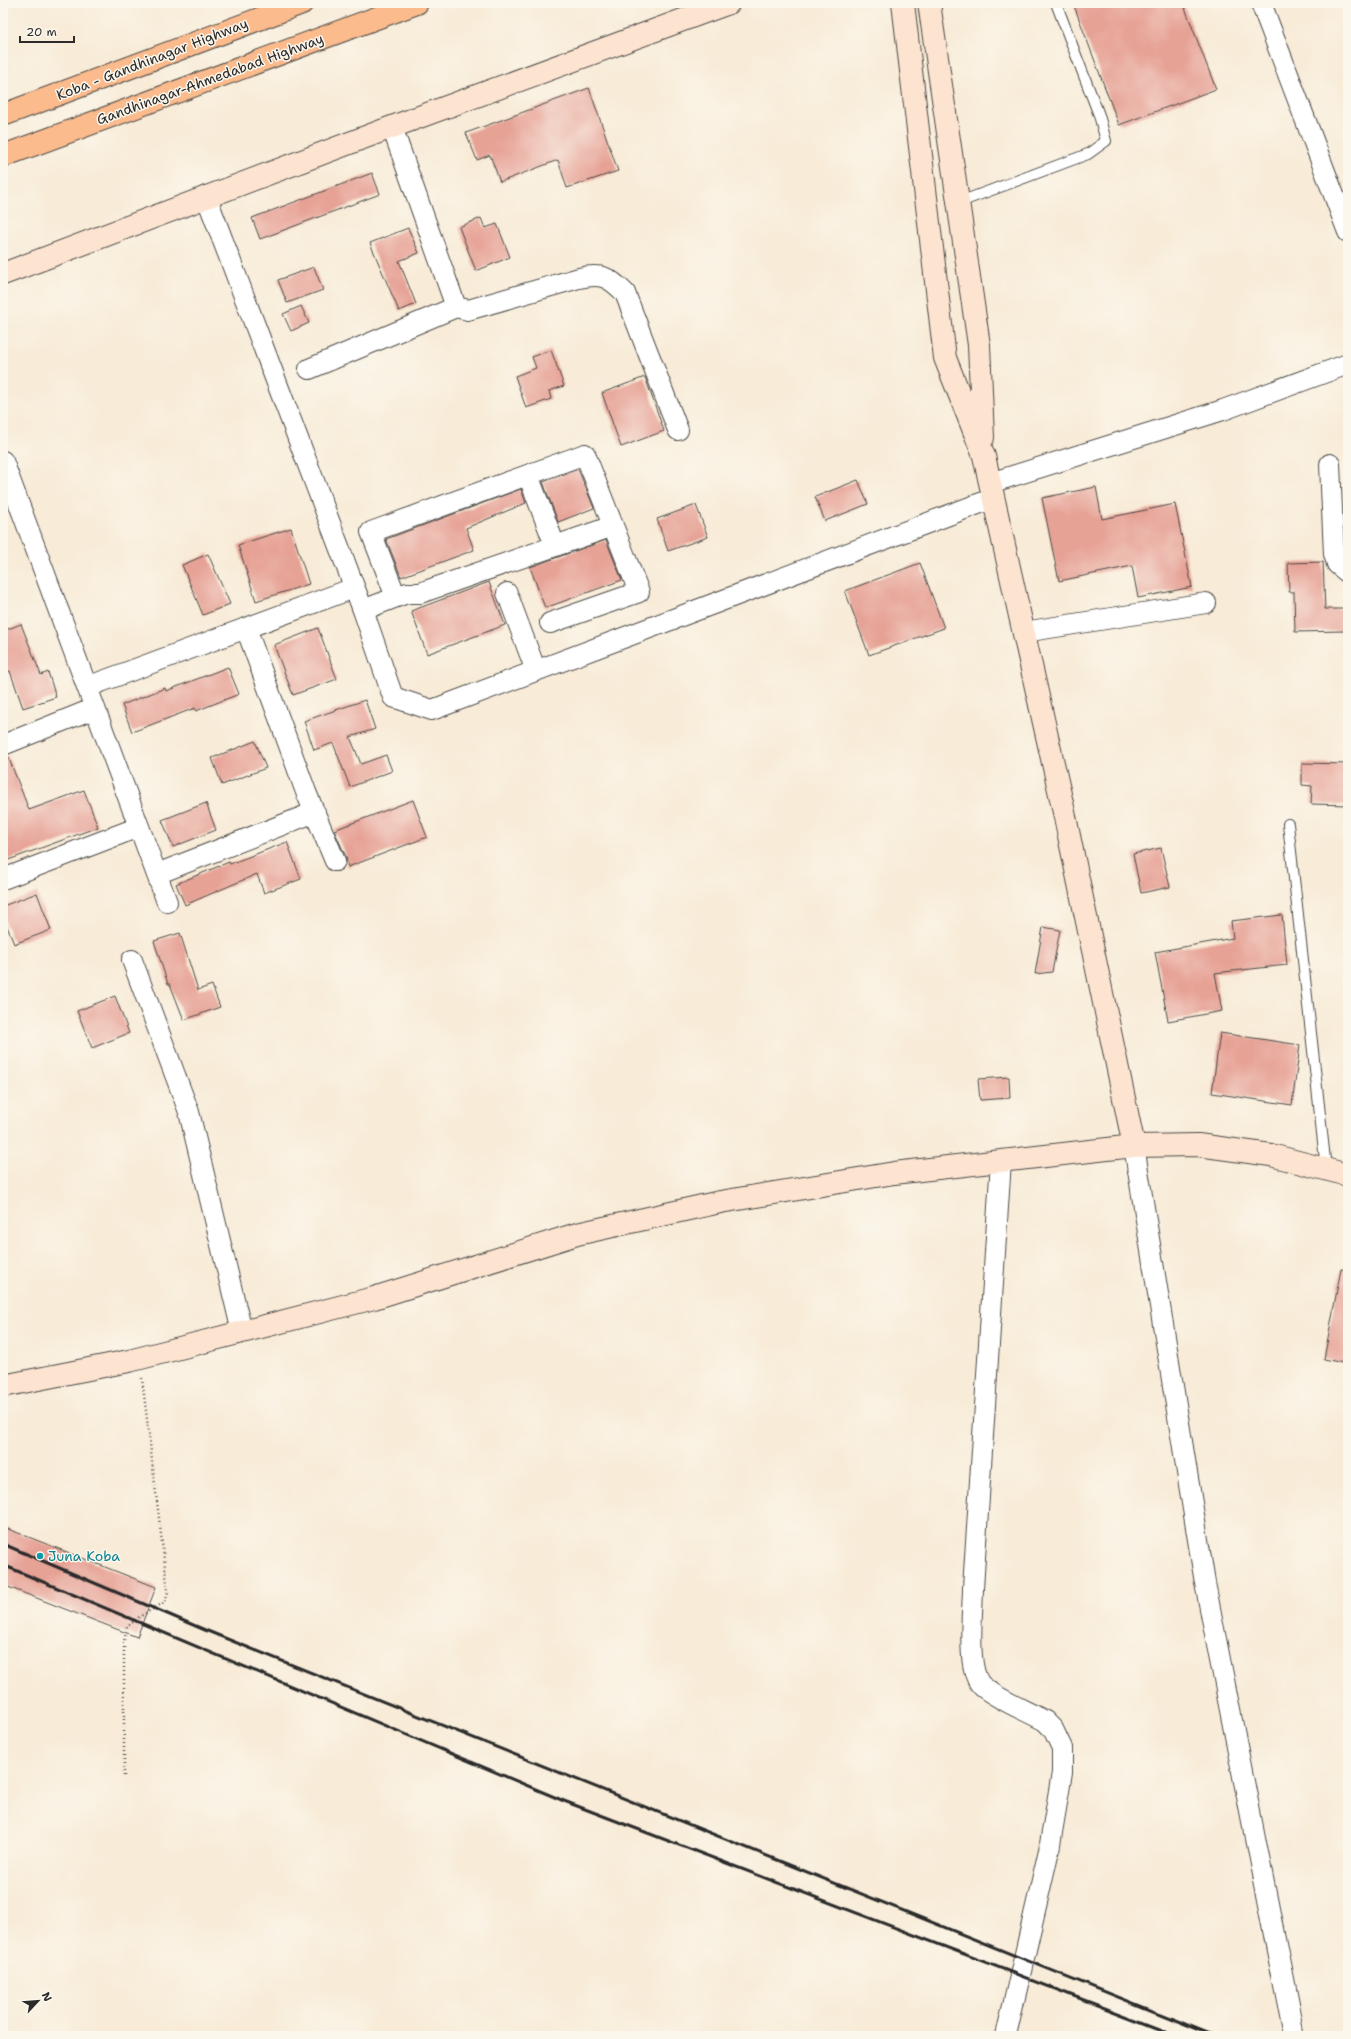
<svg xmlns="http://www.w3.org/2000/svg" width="1351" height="2039" viewBox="0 0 1351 2039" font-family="'Shantell Sans',sans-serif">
  <rect width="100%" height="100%" fill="#fbf7ec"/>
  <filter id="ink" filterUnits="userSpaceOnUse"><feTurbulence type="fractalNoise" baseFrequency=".025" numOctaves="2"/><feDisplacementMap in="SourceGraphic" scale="8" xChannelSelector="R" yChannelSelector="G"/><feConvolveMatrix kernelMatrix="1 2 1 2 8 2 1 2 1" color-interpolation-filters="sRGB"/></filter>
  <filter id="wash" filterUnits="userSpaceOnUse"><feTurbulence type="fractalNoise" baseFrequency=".012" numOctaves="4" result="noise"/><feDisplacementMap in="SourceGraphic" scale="16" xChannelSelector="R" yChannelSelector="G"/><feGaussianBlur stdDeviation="0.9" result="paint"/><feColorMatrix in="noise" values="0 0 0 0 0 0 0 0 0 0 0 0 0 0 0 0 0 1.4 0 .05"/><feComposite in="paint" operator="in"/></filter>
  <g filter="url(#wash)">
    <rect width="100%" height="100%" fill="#f8ebd7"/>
    <g id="blocks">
      <path fill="#e7a296" d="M1073,3H1183L1216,89L1119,125Z
        M589,88L618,171L567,188L558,160L500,182L490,155L477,160L466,133Z
        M372,173L380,194L260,239L252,218Z
        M481,218L485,228L497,224L510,257L476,271L459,227Z
        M408,228L419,253L399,261L416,304L399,311L370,243Z
        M314,267L323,290L287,303L278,280Z
        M301,306L309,323L291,331L283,314Z
        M551,350L564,386L549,391L551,399L526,408L515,376L536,368L532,357Z
        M645,377L664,431L621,447L602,393Z
        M578,469L594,508L558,522L543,482Z
        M858,480L868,504L825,521L815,497Z
        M1096,487L1102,519L1175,504L1192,587L1138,598L1132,566L1059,581L1042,498Z
        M521,489L526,503L466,528L474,550L401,577L386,539Z
        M696,505L708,537L668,551L657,519Z
        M291,528L309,584L256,601L238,545Z
        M606,540L622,580L545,608L530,567Z
        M208,554L230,604L203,615L182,565Z
        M1323,562L1325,609H1344L1345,631L1295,632L1294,592H1289L1288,563Z
        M920,563L944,628L869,655L845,591Z
        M489,582L505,625L427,654L411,611Z
        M21,624L41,675L48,672L56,697L23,708L10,671L3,674V631Z
        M318,628L337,679L293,695L274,645Z
        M228,667L239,694L196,711L195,708L132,732L122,705L165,688L166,691Z
        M365,700L375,729L350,737L361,764L386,755L392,771L350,787L333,743L314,750L304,721Z
        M255,741L266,768L222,785L212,758Z
        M3,756H8L29,810L84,790L98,827L3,862Z
        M1302,763L1348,764V805L1311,804L1312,786L1302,785Z
        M413,800L427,837L348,867L346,857L334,830Z
        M206,803L216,830L173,847L162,820Z
        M287,842L301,879L264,893L257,874L185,905L176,884L229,862L230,864Z
        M1161,848L1170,887L1141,893L1133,854Z
        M37,893L51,930L14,944L3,916V906Z
        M1282,915L1287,965L1215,973L1222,1011L1168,1021L1155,952L1233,938L1231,921Z
        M1043,927L1060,930L1052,972L1035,974Z
        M180,933L198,990L212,985L220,1007L184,1020L170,984H168L154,941Z
        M115,996L129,1033L92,1048L77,1011Z
        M1220,1033L1300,1045L1292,1105L1212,1093Z
        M1009,1077L1010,1098L980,1100L978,1079Z
        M1341,1269L1348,1270V1364L1324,1359Z
        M3,1527L156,1587L137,1637L3,1585Z"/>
    </g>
  </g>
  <g filter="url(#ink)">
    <use href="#blocks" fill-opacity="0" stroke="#4a4845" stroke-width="1"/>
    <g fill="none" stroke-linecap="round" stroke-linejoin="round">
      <defs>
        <path id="lane" d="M957,203L1088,154L1106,141L1099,115L1056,3
          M1288,824L1326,1169"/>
        <path id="street" d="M1261,3L1348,232
          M392,127L456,307L468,310L579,278C602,273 609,277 625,293L678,430
          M206,196L363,610L393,697L432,710L994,498
          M309,369L456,307
          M3,461L167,902
          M1330,464L1334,554L1337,564L1348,573
          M528,475L551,535
          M990,483L1223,410L1348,364
          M507,593L536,671
          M396,597L371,532L585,454L639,592L550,623
          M363,610L407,593H420L613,526
          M246,628L306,792L335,861
          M1024,632L1206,603
          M87,687L354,588
          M3,745L95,708
          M157,874L315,812
          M3,879L139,827
          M132,960L189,1112L242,1332
          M1134,1146L1205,1583L1294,2036
          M1001,1161L973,1588C973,1611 965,1672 983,1687C1001,1701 1025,1710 1045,1721L1053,1729L1062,1748V1773L1049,1850L1006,2036"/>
        <path id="secondary" d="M903,3L945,358L984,456L1064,812L1134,1146
          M929,3L979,345L983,438
          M3,274L392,127L729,3
          M3,1386L129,1361L374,1298L577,1234L720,1202L894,1173L1134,1146L1198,1145L1271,1155L1348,1175"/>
        <path id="primary" d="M3,115L302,3
          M3,156L417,3"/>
      </defs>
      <use href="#lane" stroke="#4a4845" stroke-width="12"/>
      <use href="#street" stroke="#4a4845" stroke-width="22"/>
      <use href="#secondary" stroke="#4a4845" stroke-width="24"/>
      <use href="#primary" stroke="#4a4845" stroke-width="24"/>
      <path stroke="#4a4845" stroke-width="2.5" stroke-dasharray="1 3" stroke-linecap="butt" d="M124,1776V1641L127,1627L139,1617L165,1602L168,1592L142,1378"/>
      <use href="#lane" stroke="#fff" stroke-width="10"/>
      <use href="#street" stroke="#fff" stroke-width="20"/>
      <use href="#secondary" stroke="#fde4d1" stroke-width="22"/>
      <use href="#primary" stroke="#fbbb8d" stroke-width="22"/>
      <path stroke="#2b2b2b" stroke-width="3" d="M3,1544L205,1630L1215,2036
        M3,1565L564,1801L1178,2036"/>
    </g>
  </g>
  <circle fill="#0f9aa8" stroke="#fbf7ec" stroke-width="1.5" cx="40" cy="1556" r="4"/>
  <g text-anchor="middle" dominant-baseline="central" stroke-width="3" stroke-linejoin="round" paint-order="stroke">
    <g font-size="14" fill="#2b2b2b" stroke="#fbf7ec">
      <text transform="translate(152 59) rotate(-21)">Koba - Gandhinagar Highway</text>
      <text transform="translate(210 79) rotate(-20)">Gandhinagar-Ahmedabad Highway</text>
    </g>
    <g font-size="14" fill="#0d838f" stroke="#fbf7ec" text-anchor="start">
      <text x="48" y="1556">Juna Koba</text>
    </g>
  </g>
  <rect width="1351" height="2039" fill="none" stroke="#fbf7ec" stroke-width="16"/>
  <g transform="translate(38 2001) rotate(64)" stroke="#fbf7ec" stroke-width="3" paint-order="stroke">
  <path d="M0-3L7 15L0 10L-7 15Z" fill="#2b2b2b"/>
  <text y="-6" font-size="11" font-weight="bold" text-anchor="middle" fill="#2b2b2b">N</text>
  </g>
  <path d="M20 36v6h54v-6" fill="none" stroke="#2b2b2b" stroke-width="2"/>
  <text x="26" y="36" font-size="12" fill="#2b2b2b" stroke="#fbf7ec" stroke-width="3" paint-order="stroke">20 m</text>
</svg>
